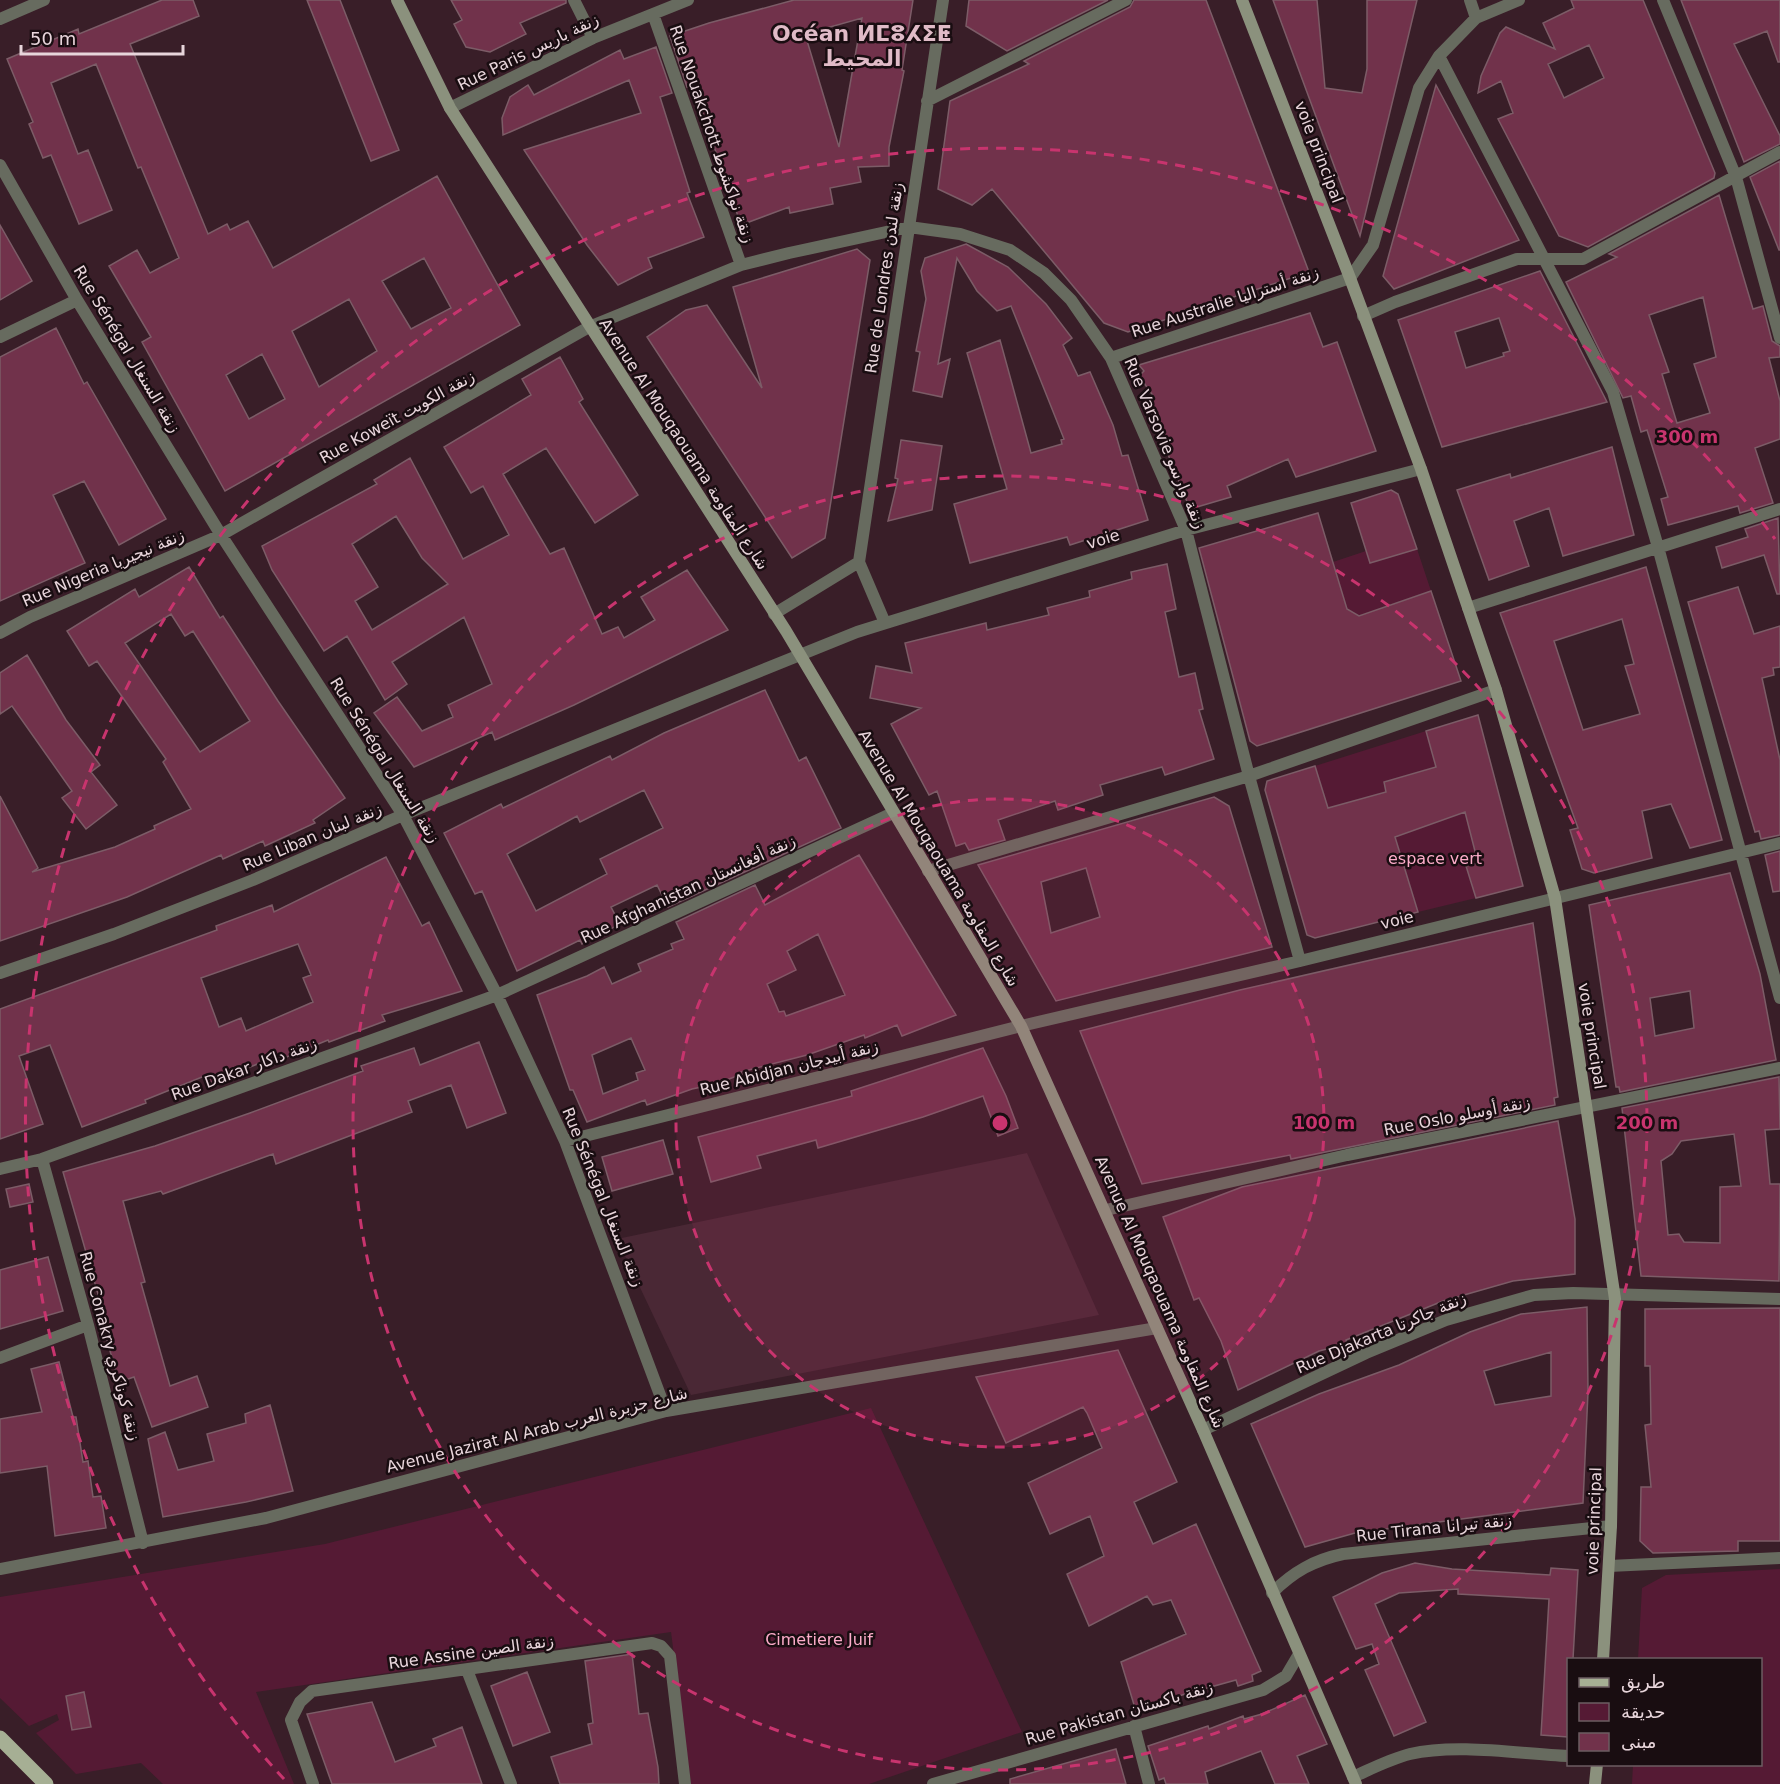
<svg xmlns="http://www.w3.org/2000/svg" width="1780" height="1784" viewBox="0 0 1780 1784" font-family="'DejaVu Sans','Noto Naskh Arabic','Noto Sans Tifinagh',sans-serif">
  <rect width="100%" height="100%" fill="#391e28"/>
  <path fill="#4a2835" d="M1027,1153L1099,1315L691,1395L617,1239Z"/>
  <path fill="#551a34" fill-rule="evenodd" d="M1417,549L1431,591L1350,619L1333,562L1366,551L1370,563Z
    M1426,731L1436,767L1384,782L1386,792L1328,808L1315,766Z
    M1465,812L1478,863L1466,867L1476,898L1418,912L1395,837Z
    M871,1408L1022,1732L869,1784H691L671,1632L256,1692L294,1784H163L141,1763L76,1774L36,1733L59,1720L57,1714L29,1726L0,1698V1597L325,1544ZM84,1692L91,1726L72,1730L66,1696Z
    M1780,1569V1784H1632L1633,1765L1760,1764V1660L1638,1659L1642,1588L1666,1575Z"/>
  <path fill="#71324b" stroke="#7c5c67" stroke-width="1.5" fill-rule="evenodd" d="M162,0H193L199,16L130,44L208,234L227,224L230,230L248,221L273,268L437,176L520,325L225,491L142,342L151,337L109,266L137,250L150,273L179,258L141,167L138,168L96,64L51,83L78,154L88,150L112,210L79,224L51,155L43,158L29,124L33,122L7,59L78,29L79,34ZM424,258L451,308L411,329L382,281ZM349,299L377,351L319,387L292,331ZM262,354L285,399L249,419L226,375Z
    M307,0H340L399,150L371,161Z
    M451,0H566V3L520,23L526,34L490,52L466,47L454,24L462,20Z
    M794,0H913L902,70L904,71L889,147V166L858,167L861,182L830,188L833,204L790,213L789,207L741,225L693,85L687,87L670,36L709,23ZM862,18L854,62L839,147L805,34Z
    M969,0H1108L1007,51L966,26Z
    M1134,0H1206L1309,272L1128,332L1104,323L992,189L972,205L938,189L950,101L1029,64L1024,61L1130,7Z
    M1273,0H1317L1325,88L1362,93L1367,69V0H1417L1360,236Z
    M1571,0H1643L1715,173L1714,178L1588,247L1559,236L1498,119L1513,113L1501,81L1478,93L1481,76L1500,33L1506,27L1555,49L1543,23L1574,8ZM1589,45L1604,78L1564,98L1548,64Z
    M1681,0H1780V62H1778L1767,31L1734,44L1780,136V144L1744,162Z
    M656,47L672,93L660,97L690,192L687,193L704,237L648,258L652,268L618,285L587,245L524,150L641,113L629,80L503,135L502,118L510,97L528,85L534,95L620,50L624,59Z
    M1436,85L1519,240L1394,289L1383,276Z
    M1780,161V250H1779L1750,177Z
    M1719,195L1753,309L1763,306L1772,341L1780,346V357L1769,358L1780,401V439L1755,448L1773,503L1740,513L1738,506L1668,525L1661,499L1668,497L1647,430L1641,432L1631,396L1623,398L1566,282L1617,257L1609,254ZM1703,297L1716,357L1694,364L1710,413L1677,423L1662,374L1669,372L1649,315Z
    M0,225L32,281L0,300Z
    M966,244L1008,267L1046,304L1072,338L1063,345L1078,376L1090,372L1113,425L1122,456L1128,455L1148,520L1070,545L1067,537L970,563L954,504L1007,489L967,353L1000,340L1031,453L1062,444L1061,440L1064,439L1011,306L997,311L977,291L957,258L938,364L950,359L942,397L913,391L920,352L916,351L926,299L921,271L925,258Z
    M857,249L870,260L825,538L792,558L647,337L686,310L707,305L762,388L733,287Z
    M1540,271L1607,402L1442,447L1398,320ZM1499,318L1510,351L1503,353L1504,356L1466,368L1455,332Z
    M1310,313L1323,347L1337,342L1376,451L1296,477L1288,459L1227,486L1231,497L1190,509L1147,402L1154,397L1139,376L1144,371L1139,365Z
    M56,328L84,384L87,382L166,519L119,545L84,481L53,495L85,563L0,601V357Z
    M560,357L583,399L579,402L638,495L595,523L546,448L503,474L550,554L564,548L602,634L618,627L624,638L655,620L641,597L687,570L728,630L574,705L495,740L492,732L414,767L374,713L397,697L422,731L453,717L448,705L492,684L464,617L392,662L407,684L385,700L347,636L324,651L272,570L262,546L377,484L374,480L410,458L463,559L509,535L483,486L471,493L444,447L531,395L522,379ZM396,516L422,558L448,584L372,630L355,601L378,587L352,544Z
    M901,440L942,446L935,490L932,510L888,521L898,479L895,478Z
    M1612,447L1634,535L1563,556L1549,508L1514,521L1529,566L1489,580L1457,490L1510,474L1511,478Z
    M1391,490L1398,494L1417,549L1370,563L1351,503Z
    M1318,513L1347,609L1359,616L1431,591L1461,681L1257,746L1250,741L1199,548Z
    M1778,518L1780,594H1777L1764,555L1722,568L1716,547L1748,537L1745,529Z
    M1167,564L1176,609L1165,612L1179,677L1195,673L1203,709L1199,710L1214,759L1165,775L1162,767L1100,785L1103,795L1058,810L1055,801L998,820L1005,840L969,850L965,843L956,846L937,791L929,795L891,724L921,708L870,698L876,666L912,673L905,643L986,623L987,630L1049,615L1047,608L1090,597L1089,591L1132,579L1131,572Z
    M189,567L220,618L223,616L278,701L345,798L313,820L315,823L265,846L263,841L223,859L221,855L127,897L0,941V796L38,868L32,872L115,847L155,829L154,826L191,809L163,762L166,759L97,661L89,666L67,631L135,589L139,597ZM171,614L185,636L193,631L250,721L200,752L125,643Z
    M1646,567L1722,840L1690,848L1671,804L1642,811L1652,858L1594,873L1582,869L1570,830L1578,828L1500,613ZM1622,619L1634,664L1625,666L1640,714L1583,730L1554,641Z
    M1738,587L1754,634L1780,626V667L1773,668L1774,675L1762,678L1780,760V835L1761,839L1759,831L1755,832L1688,602Z
    M27,655L66,720L100,765L91,772L117,805L86,829L62,798L72,791L12,706L0,714V673Z
    M765,690L799,761L806,757L841,828L668,907L657,885L611,907L620,924L582,944L580,940L517,971L482,891L475,894L444,833L501,804L503,808L610,756L612,760L664,733ZM644,790L663,828L600,859L607,874L536,911L507,854L577,816L580,822Z
    M1478,715L1523,886L1476,898L1466,866L1478,863L1465,812L1395,837L1418,912L1315,938L1307,935L1265,790L1267,781L1315,766L1328,808L1386,792L1384,782L1436,767L1426,731Z
    M1214,797L1229,806L1272,947L1056,1001L978,865ZM1086,868L1100,917L1051,933L1041,882Z
    M1780,851V891L1773,892L1765,855Z
    M859,855L956,1015L902,1036L897,1025L865,1038L864,1035L807,1055L741,1072L742,1074L716,1084L692,1089L647,1105L645,1100L587,1122L573,1090H570L537,995L587,976L604,967L612,984L641,971L638,964L673,949L671,944L684,939L676,922L755,885L765,905ZM818,934L845,995L786,1016L784,1011L779,1012L767,984L796,970L787,951ZM631,1038L645,1070L636,1073L638,1080L603,1094L592,1055Z
    M386,857L422,926L429,922L462,991L382,1015L385,1021L329,1042L328,1040L267,1065L265,1061L210,1083L207,1075L145,1100L146,1103L82,1127L50,1045L19,1056L43,1124L0,1139V1009L217,930L216,926L272,905L274,912ZM298,944L311,975L303,978L313,1002L246,1031L241,1018L219,1027L201,978Z
    M1730,873L1760,974L1776,1060L1620,1092L1619,1087H1616L1589,905ZM1690,991L1694,1028L1655,1036L1650,998Z
    M1533,923L1558,1097L1554,1098L1555,1105L1291,1159L1290,1155L1142,1184L1080,1031L1240,990Z
    M479,1042L506,1113L467,1128L451,1085L408,1101L412,1112L276,1164L273,1154L163,1194L161,1191L123,1201L145,1282L141,1283L170,1386L197,1376L208,1407L152,1427L134,1377L119,1382L102,1323L106,1322L63,1172L155,1146L250,1113L363,1071L361,1066L414,1048L420,1065Z
    M983,1048L1006,1096L1018,1128L998,1136L983,1096L923,1117L818,1148L816,1140L757,1156L761,1168L711,1182L698,1137L852,1096L851,1091Z
    M1779,1077L1780,1129L1765,1130L1770,1184H1780L1779,1281L1641,1276L1622,1108ZM1734,1134L1741,1186L1720,1187V1243L1684,1242L1679,1234L1668,1235L1661,1161L1672,1154L1681,1141Z
    M1558,1121L1575,1219V1274L1513,1281L1443,1301L1346,1340L1347,1344L1319,1351L1238,1390L1221,1341L1199,1298L1194,1300L1163,1217L1242,1187Z
    M663,1140L673,1174L612,1191L602,1157Z
    M29,1184L33,1202L10,1207L6,1189Z
    M48,1257L63,1311L0,1329V1270Z
    M1587,1307L1588,1392L1583,1503L1355,1533L1305,1547L1251,1424L1319,1394L1399,1365L1470,1332L1521,1314ZM1551,1352V1396L1495,1405L1484,1371Z
    M1780,1308V1541H1738V1551L1653,1553L1640,1541L1641,1487H1651L1645,1425L1651,1424L1650,1366H1645V1309Z
    M1118,1350L1177,1482L1134,1502L1153,1544L1196,1524L1261,1671L1252,1675L1253,1681L1238,1686L1236,1680L1135,1708L1121,1662L1186,1634L1171,1600L1153,1605L1147,1596L1089,1626L1067,1574L1104,1556L1090,1516L1050,1534L1028,1483L1102,1448L1087,1413L1083,1407L1006,1443L976,1377Z
    M59,1362L73,1417H76L83,1462L88,1461L93,1497L101,1496L106,1528L55,1536L47,1466L0,1473V1419L42,1412L31,1369Z
    M270,1405L293,1491L246,1502L163,1517L148,1439L165,1432L178,1470L214,1461L207,1434L246,1423L245,1414Z
    M1415,1563L1452,1569L1550,1575L1551,1568L1578,1570L1573,1659H1569L1568,1737L1541,1735L1549,1599L1458,1594V1589L1399,1593L1375,1604L1426,1722L1394,1736L1365,1670L1379,1664L1372,1644L1356,1649L1333,1597L1382,1573Z
    M632,1654L639,1714L648,1713L658,1767L659,1784H560L551,1757L592,1744L588,1724L593,1723L585,1661Z
    M527,1672L550,1732L513,1746L491,1686Z
    M84,1692L91,1727L72,1730L66,1696Z
    M1305,1695L1327,1744L1297,1756L1309,1784H1275L1261,1751L1205,1772L1208,1784H1166L1164,1778L1159,1780L1148,1746L1208,1726L1209,1729L1243,1716L1244,1719L1262,1714Z
    M372,1702L395,1762L436,1746L433,1739L462,1727L482,1784H332L307,1714Z
    M1116,1749L1126,1784H1010V1779Z"/>
  <g fill="none" stroke-linecap="round" stroke-linejoin="round">
    <path stroke="#676b5f" stroke-width="12" d="M574,0L593,38
      M1470,0L1476,18
      M1663,0L1736,177L1780,338
      M653,14L741,265
      M0,19L44,0
      M1439,56L1613,392L1658,547L1780,998
      M927,101L1126,0
      M450,108L593,38L688,0
      M0,165L77,300L221,535L403,815L497,995L565,1141L666,1411
      M1363,316L1395,302L1517,259H1583L1780,152
      M0,337L77,300
      M1111,358L1350,278L1373,245L1419,88L1439,56L1476,18L1519,0
      M859,562L943,0
      M859,562L885,623
      M1468,608L1780,509
      M774,614L859,562
      M0,633L30,617L221,535L589,327L741,265L789,253L909,227L960,234L1010,250L1044,273L1071,300L1111,358L1186,530L1249,776L1300,961
      M928,871L1249,776L1496,690
      M0,973L114,934L253,880L403,815L857,632L1186,530L1421,469
      M565,1141L1021,1026L1300,961L1780,843
      M42,1159L88,1325L143,1543
      M0,1169L42,1159L497,995L893,813
      M1106,1210L1347,1155L1780,1068
      M0,1358L88,1325
      M1203,1430L1366,1353L1446,1320L1534,1295L1573,1293L1780,1299
      M1609,1566L1780,1558
      M0,1569L266,1518L666,1411L1157,1328
      M1272,1593C1293,1572 1314,1560 1343,1554L1611,1526
      M467,1670L511,1784
      M1134,1726L1149,1784
      M1353,1777C1371,1769 1390,1759 1410,1754C1457,1743 1520,1754 1568,1756
      M313,1784L291,1720L300,1702L312,1691L652,1643L661,1646L670,1656L685,1784
      M933,1784L1263,1690L1286,1676L1299,1654"/>
    <path stroke="#8b917d" stroke-width="12" d="M397,0L450,108L786,631L1021,1026L1203,1430L1356,1784
      M1242,0L1350,278L1421,469L1496,690L1555,898L1615,1299L1611,1526L1603,1660
      M1595,1784L1597,1764"/>
    <path stroke="#a6af94" stroke-width="15" d="M0,1738L46,1784"/>
  </g>
  <circle cx="1000" cy="1123" r="324" fill="#c8346e" fill-opacity=".12"/>
  <g fill="none" stroke="#c8346e" stroke-width="3" stroke-dasharray="10 8">
    <circle cx="1000" cy="1123" r="324"/>
    <circle cx="1000" cy="1123" r="647"/>
    <path d="M284 1779A971 971 0 1 1 1775 539"/>
  </g>
  <g text-anchor="middle" dominant-baseline="central" stroke-width="5" stroke-linejoin="round" paint-order="stroke">
    <g font-size="16" fill="#e8d5db" stroke="#190d11">
      <text transform="translate(528 52) rotate(-26)">Rue Paris زنقة باريس</text>
      <text transform="translate(712 134) rotate(71)">Rue Nouakchott زنقة نواكشوط</text>
      <text transform="translate(1319 152) rotate(69)">voie principal</text>
      <text transform="translate(884 278) rotate(-82)">Rue de Londres زنقة لندن</text>
      <text transform="translate(1225 302) rotate(-18)">Rue Australie زنقة أستراليا</text>
      <text transform="translate(127 349) rotate(59)">Rue Sénégal زنقة السنغال</text>
      <text transform="translate(397 417) rotate(-29)">Rue Koweït زنقة الكويت</text>
      <text transform="translate(1165 443) rotate(67)">Rue Varsovie زنقة وارسو</text>
      <text transform="translate(684 444) rotate(57)">Avenue Al Mouqaouama شارع المقاومة</text>
      <text transform="translate(1103 539) rotate(-17)">voie</text>
      <text transform="translate(103 568) rotate(-23)">Rue Nigeria زنقة نيجيريا</text>
      <text transform="translate(385 760) rotate(58)">Rue Sénégal زنقة السنغال</text>
      <text transform="translate(312 837) rotate(-23)">Rue Liban زنقة لبنان</text>
      <text transform="translate(939 858) rotate(59)">Avenue Al Mouqaouama شارع المقاومة</text>
      <text transform="translate(688 889) rotate(-25)">Rue Afghanistan زنقة أفغانستان</text>
      <text transform="translate(1397 920) rotate(-14)">voie</text>
      <text transform="translate(1592 1036) rotate(81)">voie principal</text>
      <text transform="translate(789 1068) rotate(-14)">Rue Abidjan زنقة أبيدجان</text>
      <text transform="translate(244 1069) rotate(-20)">Rue Dakar زنقة داكار</text>
      <text transform="translate(1457 1116) rotate(-11)">Rue Oslo زنقة أوسلو</text>
      <text transform="translate(603 1197) rotate(68)">Rue Sénégal زنقة السنغال</text>
      <text transform="translate(1160 1292) rotate(66)">Avenue Al Mouqaouama شارع المقاومة</text>
      <text transform="translate(1381 1333) rotate(-23)">Rue Djakarta زنقة جاكرتا</text>
      <text transform="translate(110 1346) rotate(75)">Rue Conakry زنقة كوناكري</text>
      <text transform="translate(537 1430) rotate(-14)">Avenue Jazirat Al Arab شارع جزيرة العرب</text>
      <text transform="translate(1594 1521) rotate(-88)">voie principal</text>
      <text transform="translate(1434 1528) rotate(-6)">Rue Tirana زنقة تيرانا</text>
      <text transform="translate(471 1652) rotate(-8)">Rue Assine زنقة الصين</text>
      <text transform="translate(1119 1713) rotate(-16)">Rue Pakistan زنقة باكستان</text>
    </g>
    <g font-size="16" fill="#fcacc9" stroke="#190d11">
      <text x="1435" y="858">espace vert</text>
      <text x="819" y="1639">Cimetiere Juif</text>
    </g>
    <g font-size="22" font-weight="bold" fill="#e0bbc7" stroke="#190d11">
      <text x="862" y="33">Océan ⵍⵎⵓⵃⵉⵟ<tspan x="862" dy="25">المحيط</tspan></text>
    </g>
  </g>
  <circle cx="1000" cy="1123" r="9" fill="#c8346e" stroke="#190d11" stroke-width="3"/>
  <g font-size="18" text-anchor="middle" font-weight="bold" fill="#c8346e" stroke="#190d11" stroke-width="5" stroke-linejoin="round" paint-order="stroke">
    <text x="1687" y="443">300 m</text>
    <text x="1324" y="1129">100 m</text>
    <text x="1647" y="1129">200 m</text>
  </g>
  <rect x="1567" y="1658" width="195" height="108" fill="#190d11" stroke="#6c5d62" stroke-width="1.5"/>
  <rect x="1579" y="1678" width="30" height="9" fill="#a6af94" stroke="#6c5d62" stroke-width="1.5"/>
  <text x="1621" y="1688" font-size="18" fill="#e8d5db">طريق</text>
  <rect x="1579" y="1703" width="30" height="18" fill="#551a34" stroke="#6c5d62" stroke-width="1.5"/>
  <text x="1621" y="1718" font-size="18" fill="#e8d5db">حديقة</text>
  <rect x="1579" y="1733" width="30" height="18" fill="#71324b" stroke="#6c5d62" stroke-width="1.5"/>
  <text x="1621" y="1748" font-size="18" fill="#e8d5db">مبنى</text>
  <path d="M21 45v9h162v-9" fill="none" stroke="#e8d5db" stroke-width="3"/>
  <text x="30" y="45" font-size="18" fill="#e8d5db" stroke="#190d11" stroke-width="4.5" paint-order="stroke">50 m</text>
</svg>
